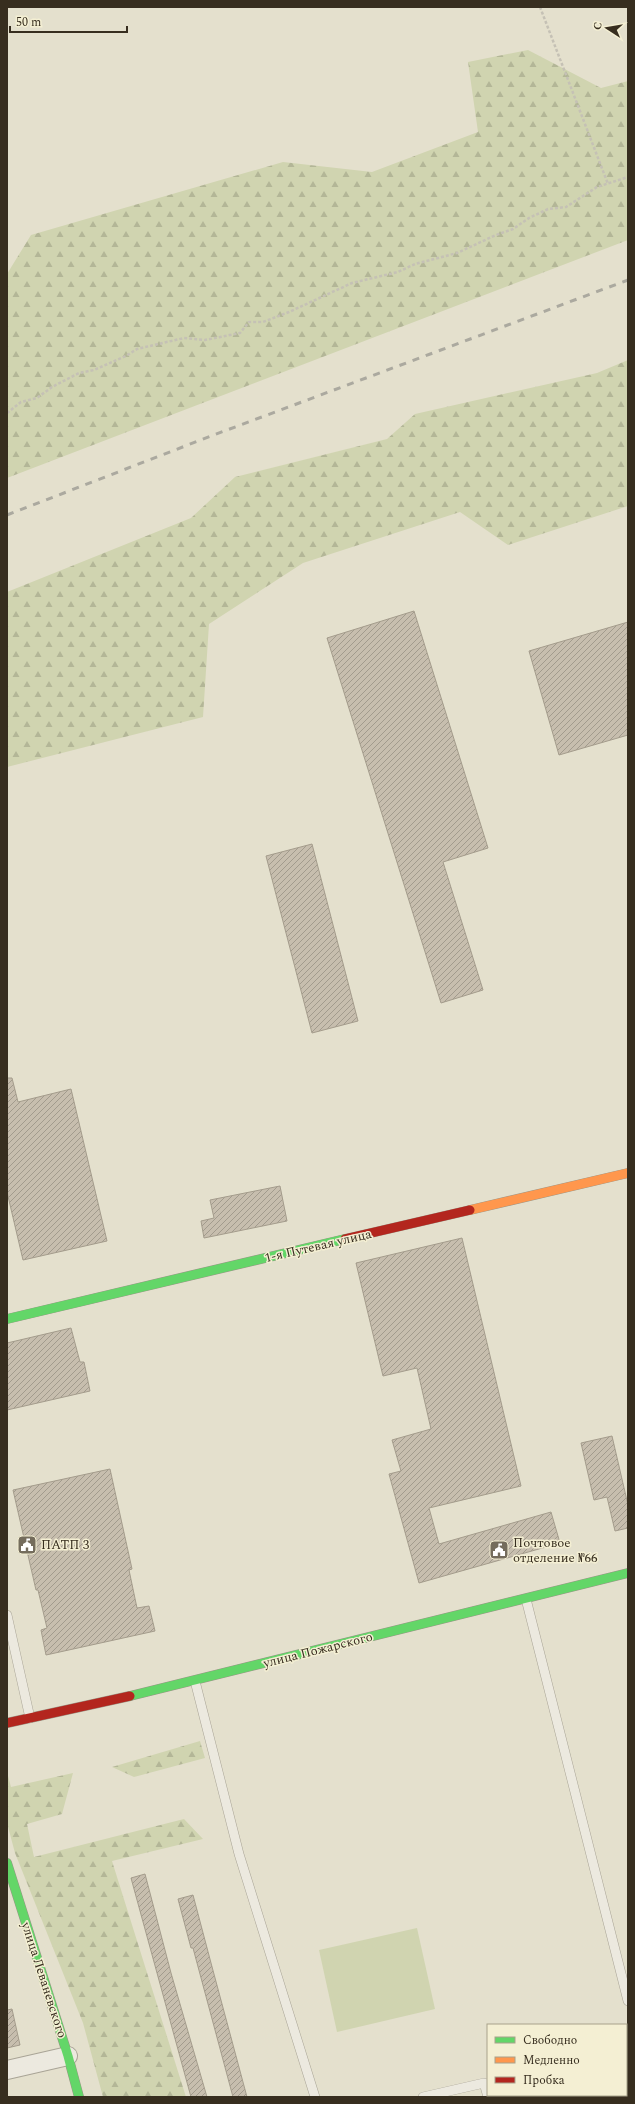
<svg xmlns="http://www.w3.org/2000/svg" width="635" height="2104" viewBox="0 0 635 2104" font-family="Spectral,serif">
  <defs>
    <pattern id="forest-firs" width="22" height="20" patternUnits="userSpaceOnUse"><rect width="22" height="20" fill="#d0d4b0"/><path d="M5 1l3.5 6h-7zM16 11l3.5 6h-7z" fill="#b3b697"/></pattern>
    <pattern id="building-hatch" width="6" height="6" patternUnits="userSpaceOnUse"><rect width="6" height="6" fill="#c7beae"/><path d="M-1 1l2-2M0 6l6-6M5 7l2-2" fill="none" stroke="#a29b8d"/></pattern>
  </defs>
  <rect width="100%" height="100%" fill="#e4e0cd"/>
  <path fill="#d0d4b0" d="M417,1928L435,2009L337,2032L319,1950Z"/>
  <path fill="url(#forest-firs)" d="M528,50L601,88L628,81V240L7,478V274L31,235L283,162L372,172L478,132L468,62Z
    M628,360V506L508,545L460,512L303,563L209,624L203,717L7,767V592L191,518L235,477L387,439L415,414L597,373Z
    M200,1741L205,1758L134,1777L112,1767Z
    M7,1772L11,1787L73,1773L62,1814L27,1824L34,1857L184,1819L203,1839L112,1861L186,2097H103L83,2023L15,1853L7,1823Z"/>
  <path fill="url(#building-hatch)" stroke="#a49c8c" d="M414,611L488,848L443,862L483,990L441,1003L327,638Z
    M628,622V735L559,755L529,651Z
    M312,844L358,1021L312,1033L266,856Z
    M7,1078H12L18,1102L71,1089L107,1241L23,1260L7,1192Z
    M280,1186L287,1221L204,1238L201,1221L214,1218L210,1200Z
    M462,1238L521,1486L429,1508L439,1544L551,1512L560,1543L419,1583L389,1474L401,1471L392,1440L431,1429L417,1368L383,1376L356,1263Z
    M71,1328L80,1362H84L90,1391L7,1410V1343Z
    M612,1436L628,1505V1528L615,1531L607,1497L594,1500L581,1443Z
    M110,1469L132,1569L129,1570L137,1608L149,1606L155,1631L46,1655L41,1630L47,1628L38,1590H36L13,1490Z
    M145,1874L171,1973L207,2097H191L131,1878Z
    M193,1895L211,1963L247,2097H233L193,1948H191L178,1899Z
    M12,2009L20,2045L7,2048V2010Z"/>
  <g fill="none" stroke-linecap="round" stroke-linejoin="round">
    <defs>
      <path id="lane" d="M526,1599L628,2001
        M7,1615L30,1718
        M195,1681L239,1854L315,2097
        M423,2097L484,2083L488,2097"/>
      <path id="street" d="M7,2070L68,2056"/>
      <path id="fast" d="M7,1319L345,1239
        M130,1696L628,1573
        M7,1863L68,2056L79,2097"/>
      <path id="slow" d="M470,1210L628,1173"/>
      <path id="jam" d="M345,1239L470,1210
        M7,1723L130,1696"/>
    </defs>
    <use href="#lane" stroke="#a9a496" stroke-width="10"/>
    <use href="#street" stroke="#a9a496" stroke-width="20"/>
    <use href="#fast" stroke="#999486" stroke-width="10"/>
    <use href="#slow" stroke="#999486" stroke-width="10"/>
    <use href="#jam" stroke="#999486" stroke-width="10"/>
    <path stroke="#c5c1b5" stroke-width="2.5" stroke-dasharray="3 2" stroke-linecap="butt" d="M540,7L608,184
      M7,413L21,402L37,398L52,387L79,373L94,370L126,356L137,349L184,338L205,340L240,333L249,322H263L289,312L352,283L398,272L415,264L457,253L496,235L513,229L529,218L548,209L566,207L597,187L628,177"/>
    <use href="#lane" stroke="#ece9df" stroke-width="9"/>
    <use href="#street" stroke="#ece9df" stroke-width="18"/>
    <use href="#fast" stroke="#63d668" stroke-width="9"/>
    <use href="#slow" stroke="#ff974d" stroke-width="9"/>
    <use href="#jam" stroke="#b3261e" stroke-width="9"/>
    <path stroke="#aba99f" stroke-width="3" stroke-dasharray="7 7" stroke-linecap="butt" d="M7,515L211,436L628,280"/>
  </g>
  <defs>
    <symbol id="civic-square" viewBox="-11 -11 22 22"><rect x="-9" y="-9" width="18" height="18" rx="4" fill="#746c5c" stroke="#f4efd3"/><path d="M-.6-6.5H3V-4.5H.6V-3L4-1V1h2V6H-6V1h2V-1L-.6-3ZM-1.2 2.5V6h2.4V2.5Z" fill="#fff"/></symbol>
  </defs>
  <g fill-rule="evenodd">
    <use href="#civic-square" x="16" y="1534" width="22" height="22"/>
    <use href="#civic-square" x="488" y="1539" width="22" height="22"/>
  </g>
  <g text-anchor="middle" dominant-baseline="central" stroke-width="3" stroke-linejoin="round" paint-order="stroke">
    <g font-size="13" fill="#372e1f" stroke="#f4efd3">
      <text transform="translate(318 1246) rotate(-13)">1-я Путевая улица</text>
      <text transform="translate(318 1650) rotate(-14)">улица Пожарского</text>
      <text transform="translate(44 1980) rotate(72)">улица Леваневского</text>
    </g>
    <g font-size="13" fill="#372e1f" stroke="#f4efd3" text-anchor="start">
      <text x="513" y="1543">Почтовое<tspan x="513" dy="15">отделение №66</tspan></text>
      <text x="41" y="1545">ПАТП 3</text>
    </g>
  </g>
  <rect width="635" height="2104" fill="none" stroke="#372e1f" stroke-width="16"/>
  <rect x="487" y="2024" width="140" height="72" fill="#f4efd3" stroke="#a8a28b"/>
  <rect x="495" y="2037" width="20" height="6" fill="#63d668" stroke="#a8a28b"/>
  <text x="523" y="2044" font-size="12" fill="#372e1f">Свободно</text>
  <rect x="495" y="2057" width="20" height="6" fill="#ff974d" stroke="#a8a28b"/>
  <text x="523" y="2064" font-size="12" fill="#372e1f">Медленно</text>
  <rect x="495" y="2077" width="20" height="6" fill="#b3261e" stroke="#a8a28b"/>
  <text x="523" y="2084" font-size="12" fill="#372e1f">Пробка</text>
  <g transform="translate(607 28) rotate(282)" stroke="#f4efd3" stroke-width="3" paint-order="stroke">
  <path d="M0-3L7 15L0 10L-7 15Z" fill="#372e1f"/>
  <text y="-6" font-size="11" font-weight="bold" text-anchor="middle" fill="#372e1f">С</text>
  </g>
  <path d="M10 26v6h117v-6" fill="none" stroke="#372e1f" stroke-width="2"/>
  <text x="16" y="26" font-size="12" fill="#372e1f" stroke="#f4efd3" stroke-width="3" paint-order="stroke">50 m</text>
</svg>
